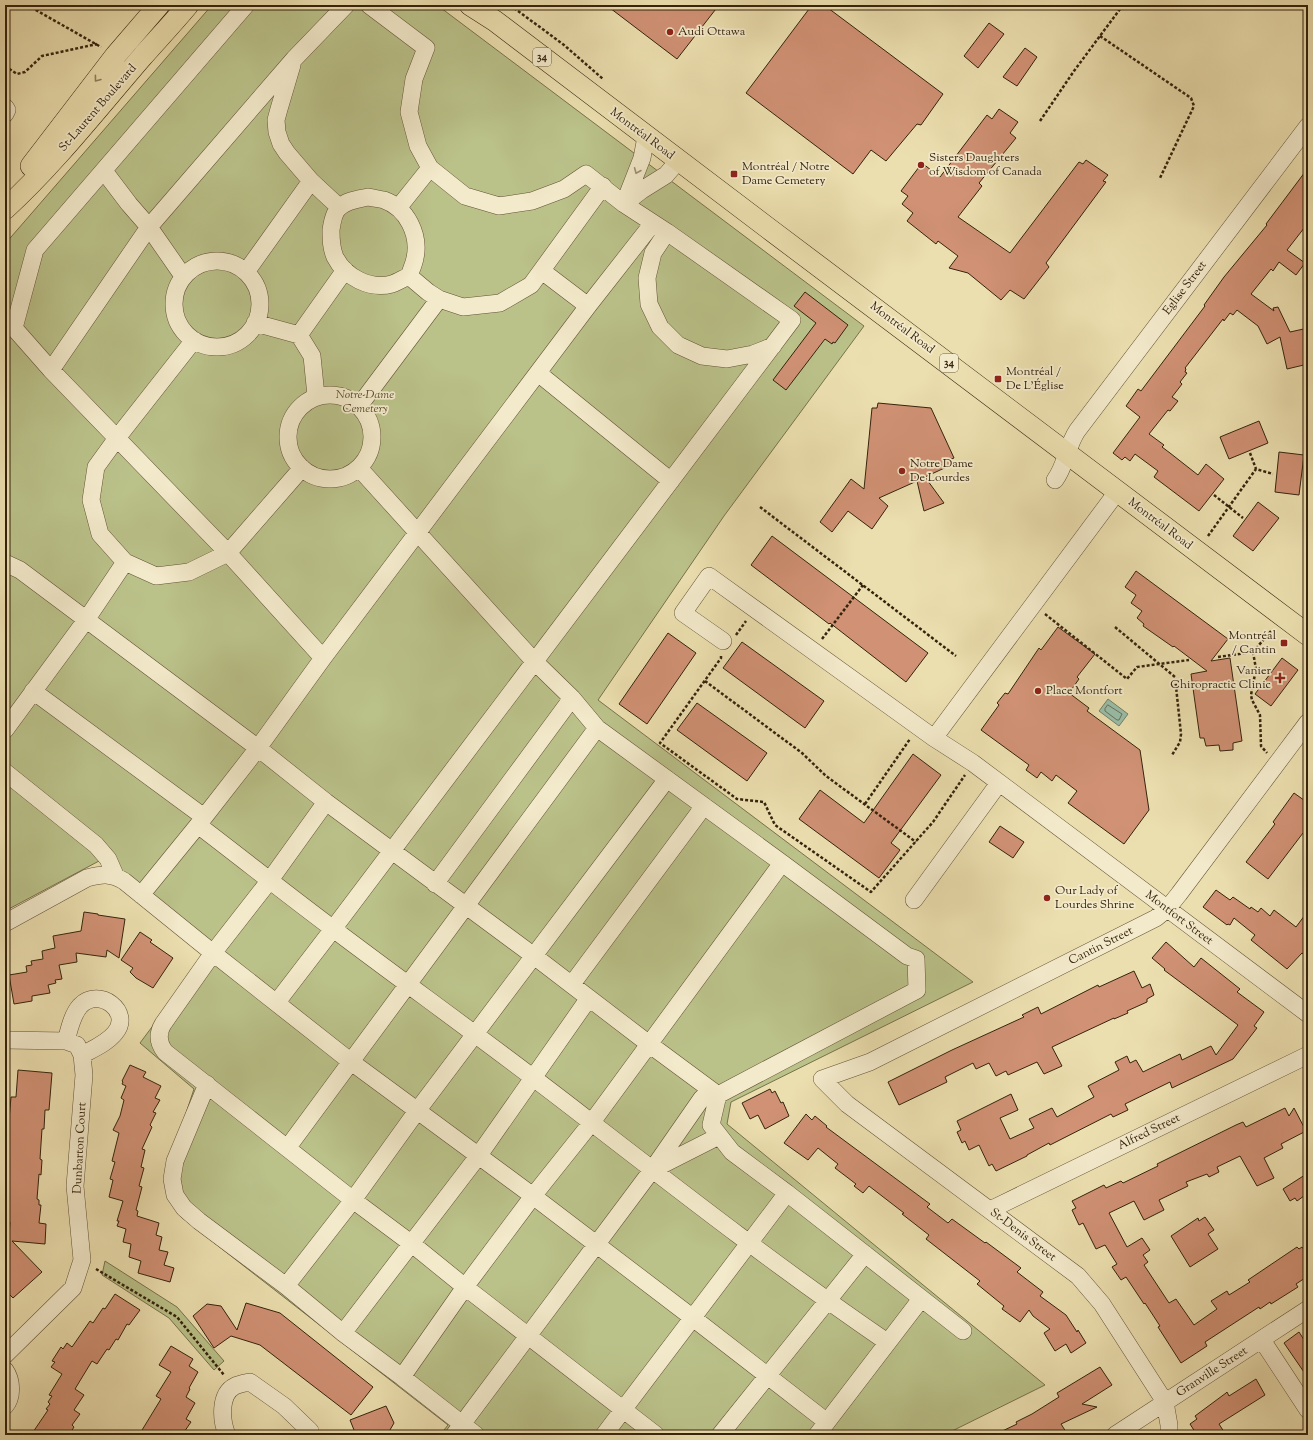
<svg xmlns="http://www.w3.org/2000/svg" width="1313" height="1440" viewBox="0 0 1313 1440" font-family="'Sorts Mill Goudy',serif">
  <rect width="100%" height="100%" fill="#ecdfaf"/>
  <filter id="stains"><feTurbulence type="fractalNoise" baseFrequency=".005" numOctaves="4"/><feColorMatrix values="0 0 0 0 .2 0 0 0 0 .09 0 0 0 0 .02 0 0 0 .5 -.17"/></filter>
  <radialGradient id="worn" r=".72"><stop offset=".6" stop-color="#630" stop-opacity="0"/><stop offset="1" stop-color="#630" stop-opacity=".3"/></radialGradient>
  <path fill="#bac189" stroke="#78724b" d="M212,5H437L864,326L724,516L598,700L973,982L731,1102L727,1124L1045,1385L944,1435H440L448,1425L181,1217L169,1198L178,1137L194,1089L140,1043L208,952L99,861L5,911V244Z
    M105,1261L177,1307L224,1361L214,1370L169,1318L102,1275Z"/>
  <path fill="#99bda7" stroke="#717f69" d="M1108,699L1128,714L1119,726L1099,711Z"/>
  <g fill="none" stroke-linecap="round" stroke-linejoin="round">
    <path stroke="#67705a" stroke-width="1" d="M1108,705L1122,714L1119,720H1117L1105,711V709Z"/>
  </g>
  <path fill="#d09174" stroke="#35230d" d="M606,5H719L677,59Z
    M812,5H824L943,94L921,125L917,124L886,161L871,150L853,174L746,93Z
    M989,23L1004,34L978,68L964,56Z
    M1025,48L1037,57L1017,86L1003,77Z
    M999,109L1018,122L1010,133L1016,138L979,183L982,186L958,217L1010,253L1079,162L1083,164L1086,160L1108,175L1103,181L1106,182L1046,263L1049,267L1024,299L1010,290L1001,300L968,273L949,268L958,256L938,241L936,244L907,221L913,213L902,204L908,196L901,191L922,163L940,177L987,115L992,119Z
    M1308,168V223L1287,250L1305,263L1296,275L1279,262L1273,271L1271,269L1251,294L1274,311L1273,308L1278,307L1290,332L1308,328V364L1287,369L1280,337L1267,344L1258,326L1237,310L1233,315L1230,313L1224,321L1223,319L1185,368L1186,369L1185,372L1187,373L1180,382L1182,384L1172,397L1178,401L1170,411L1168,410L1149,434L1164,445L1162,447L1170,453L1198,475L1206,464L1224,479L1199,511L1154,477L1158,471L1135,454L1130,461L1125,457L1122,460L1113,453L1140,417L1126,406L1138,389L1141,391L1205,306L1204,305L1224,277L1267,225L1266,224Z
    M805,292L848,325L835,343L833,342L832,344L825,339L786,390L773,380L816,323L794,306Z
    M878,403L931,408L954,458L949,460L951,465L925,477L944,503L924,511L917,481L879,498L888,506L872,529L848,511L832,532L820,522L851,479L864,489L872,408H877Z
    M1259,421L1268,443L1229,459L1220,437Z
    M1279,452L1304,455L1299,495L1275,492Z
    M1258,502L1279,518L1253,551L1233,536Z
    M772,536L928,653L906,682L830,623L829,624L751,565Z
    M1136,571L1228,639L1211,661L1230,658L1242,741L1233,743V750L1220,751L1219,745L1206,746L1204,738H1200L1191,674L1207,671L1174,646L1173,647L1143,626L1144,624L1137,618L1142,611L1131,603L1136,595L1125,587Z
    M1058,627L1095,654L1077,677L1079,679L1069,693L1089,708L1087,711L1140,750L1149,810L1124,844L1068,803L1077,791L1056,775L1052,781L1041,772L1037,778L1026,770L1029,765L981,730L999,705L997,703L1005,693L1008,694L1039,648L1041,650Z
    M668,633L696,653L647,724L619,704Z
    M742,642L824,701L805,728L723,668Z
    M1282,658L1298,670L1271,706L1255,694Z
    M697,703L767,753L747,781L677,730Z
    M913,754L941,775L891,843L900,850L879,878L799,819L820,790L864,823Z
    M1294,793L1308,803V837L1303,833L1268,879L1246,862L1275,824L1273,822Z
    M1000,826L1024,842L1013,858L989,842Z
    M1216,890L1230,900L1233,897L1250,909L1251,907L1258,912L1261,908L1270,916L1274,910L1296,927L1308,911V957L1302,953L1287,969L1251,940L1255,935L1234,918L1230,925L1228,924L1227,925L1203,907Z
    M84,912L98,914V915L125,919L119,958L107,950L106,957L76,953L77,962L59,965L62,979L55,980L56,983L48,985L50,993L32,996V1001L14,1004L9,975L27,972L26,966L32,965L31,961L43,959L42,951L55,948L53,936L81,931Z
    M140,932L152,940L150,942L173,958L153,988L136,978L130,972L133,968L121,960Z
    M1166,942L1194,967L1201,958L1240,989L1237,992L1264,1012L1254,1026L1257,1028L1233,1059L1172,1088L1170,1082L1125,1104L1128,1110L1113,1117L1111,1114L1050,1145L1049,1143L1027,1155V1156L996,1171L992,1164L989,1166L979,1145L969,1150L965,1141L962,1143L957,1132L961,1130L957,1121L1011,1094L1018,1110L1000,1118L1010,1139L1034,1128L1029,1119L1052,1108L1057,1117L1094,1097L1088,1086L1119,1070L1115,1062L1127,1056L1130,1063L1136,1060L1143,1072L1180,1054L1182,1060L1211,1046L1216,1055L1238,1025L1164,970L1165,969L1152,958Z
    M1134,971L1142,988L1150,984L1154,995L1147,999V1002L1127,1011L1128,1013L1114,1019V1018L1052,1047L1062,1066L1044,1074L1037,1062L1008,1075L1006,1071L996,1076L989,1063L976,1069L973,1063L945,1077L947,1082L899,1105L888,1082L952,1050L1024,1017L1022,1015L1038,1007L1041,1014L1098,985L1099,987Z
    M130,1065L146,1072L143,1077L161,1086L155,1098L160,1100L153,1112L156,1113L150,1125L152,1127L142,1149L145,1150L141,1167L144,1168L139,1186L142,1187L136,1210L138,1211L137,1216L159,1223L156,1235L162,1237L159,1250L168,1252L164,1265L174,1268L170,1282L138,1273L141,1261L129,1257L131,1244L123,1242L126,1229L117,1226L119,1221H117L123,1201L109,1197L113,1180L110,1179L115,1162L112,1161L119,1133L113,1130L120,1116L124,1100L121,1098L126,1086L122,1084L123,1082L122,1081Z
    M18,1070L52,1073L49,1110H45L44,1129H42L40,1159L42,1160L41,1175L39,1174L37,1199L39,1200V1205H41L39,1223L46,1224L45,1244L12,1241L42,1272L13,1298L5,1290L10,1222H5L7,1190H5V1185L7,1165H5V1138L6,1132H8L11,1097H16Z
    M770,1089L772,1093L775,1091L781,1103L783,1102L789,1116L765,1129L758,1115L750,1119L742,1103Z
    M1285,1108L1289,1116L1294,1108L1306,1131L1281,1144L1283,1148L1264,1158L1274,1178L1257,1186L1240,1156L1217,1167L1219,1172L1209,1177L1207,1174L1186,1182L1188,1186L1159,1200L1164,1210L1144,1220L1134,1201L1109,1213L1127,1247L1142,1238L1150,1250L1143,1255L1148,1262L1144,1265L1169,1303L1176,1299L1194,1325L1217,1309L1211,1301L1227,1291L1229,1295L1250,1282L1248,1280L1297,1247L1299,1249L1302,1247L1308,1255V1276L1296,1284L1298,1287L1271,1304L1270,1302L1260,1309L1259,1307L1205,1342L1207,1346L1181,1363L1158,1327L1160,1326L1145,1303L1144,1304L1126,1277L1121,1280L1112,1267L1117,1264L1105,1245L1096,1249L1083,1223L1079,1225L1072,1210L1076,1208L1072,1201L1104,1185L1106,1188L1121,1181L1123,1183L1158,1166L1157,1164L1236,1125L1243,1122L1246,1127Z
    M806,1114L812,1120L815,1116L827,1126L826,1127L930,1204L927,1207L948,1223L952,1219L985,1243L986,1242L1021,1268L1017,1272L1043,1292L1040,1296L1066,1315L1077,1332L1078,1330L1086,1343L1071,1353L1066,1344L1055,1351L1044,1333L1050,1329L1033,1316L1029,1310L1020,1322L1002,1309L1004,1306L977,1284L980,1281L926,1239L929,1235L902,1214L904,1213L869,1186L863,1193L854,1186L856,1184L835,1168L838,1164L818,1148L808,1160L784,1143Z
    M1308,1173V1193L1297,1201L1295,1198L1290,1201L1283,1189Z
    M1205,1217L1214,1230L1208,1234L1218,1249L1190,1267L1171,1236L1198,1218L1199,1221Z
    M115,1294L140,1310L129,1325L127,1324L118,1340L116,1339L109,1350L107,1349L97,1364L92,1361L75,1389L84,1395L74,1410L80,1414L72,1425L74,1427L69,1435H31L48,1410L46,1409L50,1404L48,1402L52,1396L49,1395L62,1374L51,1367L55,1362L52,1361L61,1347L63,1349L67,1343L72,1347L90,1321L93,1323L103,1308L105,1309Z
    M246,1303L280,1313L373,1387L351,1415L260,1345L231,1336L214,1348L193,1316L207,1304L221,1306L237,1330Z
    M1299,1332L1308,1346V1378L1284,1343Z
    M171,1346L193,1359L189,1366L198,1372L189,1388L190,1389L186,1397L195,1403L186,1419L191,1422L182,1435H179L172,1432L170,1435H139L161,1399L156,1396L171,1372L159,1365Z
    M1100,1367L1112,1385L1082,1404L1097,1407L1061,1424L1068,1435H994L1017,1424L1016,1422L1032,1414L1059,1397L1057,1393Z
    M1256,1379L1265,1395L1219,1424L1226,1435H1197L1190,1424L1197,1419L1195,1416L1226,1393L1227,1392L1229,1396Z
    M386,1406L394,1423L387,1435H356L350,1420Z"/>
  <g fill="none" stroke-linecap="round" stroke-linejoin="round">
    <defs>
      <path id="minor" d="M246,5L35,250L14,328L51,370L228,553L323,658
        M292,65L279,109L276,120L277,132L281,144L287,153L311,181L339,207
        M5,107L7,110L5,114
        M104,171L129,204L149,227L183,276
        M368,197C373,198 379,199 384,200C407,208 420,235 415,258C414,264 411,270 409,276C404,278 398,282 392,284C370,290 345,277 335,257C331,248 331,239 331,230C332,223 334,211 340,207C347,200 359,199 368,197Z
        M624,204L642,158L646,137
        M624,204L642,190L666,175L678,161
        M398,208L430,168
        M667,232L653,253L647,278L649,304L660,327L678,345L702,356L727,359L753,354L773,346
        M174 304a43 43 0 1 1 86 0a43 43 0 1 1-86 0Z
        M542,271L588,306
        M246,272L311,181
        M409,276L428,292L439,299L463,307L500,303L531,285L603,186
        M255,323L299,335L312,356L316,396
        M299,335L345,270
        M194,340L117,438L96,467L91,500L100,534L125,562L156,576L189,572L228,553L302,468
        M51,370L149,227L294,59L346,5
        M538,373L671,481
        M288 437a42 42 0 1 1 84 0a42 42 0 1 1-84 0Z
        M359,406L439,299
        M359,468L534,661L572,698L597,728L782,863L907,956L916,959L917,990L718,1095L702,1098L652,1170L454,1435
        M1055,480C1066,465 1067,446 1077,431L1308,126
        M1117,492L934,738L973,763L1308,1014
        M5,563L20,570L258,748L326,802L534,956L649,1044L718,1095
        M723,641L683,613L709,576L934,738
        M33,691L204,817
        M5,730L86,620L125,562
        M5,772L96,845L108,859L115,875
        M326,802L270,880L213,953L163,1024C157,1034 158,1043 165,1052L353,1200L412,1244L465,1287L656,1435
        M198,825C244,860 289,896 336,931C421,995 508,1057 592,1123C689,1198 786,1273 887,1342
        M435,884L572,698
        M141,895L198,825L258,748L323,658L588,306L653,223
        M914,900L999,783
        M5,923L87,878C102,874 110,873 124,881L213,953L350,1061L533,1196L693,1318L827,1422
        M572,984L704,806
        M277,1002L333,929L792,320L667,232L624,204L586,174L564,189L532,201L499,206L465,196L430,168L418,146L409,112L414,79L426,48L369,5
        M5,1040L66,1041L77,1045L82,1055L84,1075L75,1186L82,1260L73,1288L5,1355
        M66,1041C69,1030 72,1015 80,1006C99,986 133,1012 115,1033C107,1043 93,1049 82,1055
        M207,1084L175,1161L172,1179L175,1195L184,1208L199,1221L286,1286L343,1333L402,1377L476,1435
        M718,1095L711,1125L732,1152L787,1193L963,1331
        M288,1147L597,728
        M654,1169L719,1136
        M990,1210L1308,1055
        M286,1286L353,1200L417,1111L667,779
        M343,1333L479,1155L589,998
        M1262,1340L1308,1410
        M5,1370C12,1380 13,1397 5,1406
        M402,1377L465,1287L533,1196L592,1122L782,863
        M227,1435C221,1420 219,1394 235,1386C239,1384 245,1383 250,1382L284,1406L310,1431L308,1435
        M604,1435L787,1193
        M720,1435L865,1254
        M817,1435L921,1299
        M1115,1435L1308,1309
        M1169,1435V1425L1165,1402L1102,1304L1078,1276L847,1104L822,1079L870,1062L1156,918L1167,909L1179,894L1308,722"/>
      <path id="major" d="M470,5L495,21C765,227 1037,430 1308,635
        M31,166L116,55L159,5
        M5,209C55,163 97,109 142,57C157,40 173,23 188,5"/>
    </defs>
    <use href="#minor" stroke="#635236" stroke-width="18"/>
    <use href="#major" stroke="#35230d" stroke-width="22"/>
    <path stroke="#35230d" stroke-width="2.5" stroke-dasharray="3 2" stroke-linecap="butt" d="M27,5L101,47
      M447,5L453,9
      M510,5L564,45L603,79
      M1100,36L1191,98L1194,106L1160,178
      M5,66L17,74L25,72L42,56L97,44
      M1040,121L1074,71L1123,5
      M1250,453L1256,469
      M1214,495L1243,518
      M760,507L956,656
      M1208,536L1256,469L1273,474
      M1045,614L1127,679L1137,667L1189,660
      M1115,627L1175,677L1181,734L1180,742L1172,755
      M736,635L746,621
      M822,639L863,585
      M1253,652L1256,669L1251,695L1252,700L1260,715L1261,746L1267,753
      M721,656V658L660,743L737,799L764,802L775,825L871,892L933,822L965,775
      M1218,657L1253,652L1271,631
      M705,681L802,753L826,776L916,842
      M865,804L910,739
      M96,1269L177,1317L224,1375"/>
    <use href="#minor" stroke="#f3eacb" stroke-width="17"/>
    <use href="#major" stroke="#ecdfaf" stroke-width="21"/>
  </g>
  <defs><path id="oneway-chevron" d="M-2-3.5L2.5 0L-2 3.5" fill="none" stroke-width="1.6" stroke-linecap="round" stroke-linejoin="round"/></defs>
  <use stroke="#90815e" href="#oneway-chevron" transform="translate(97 79) rotate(127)"/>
  <use stroke="#9e9076" href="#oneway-chevron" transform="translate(637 171) rotate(113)"/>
  <g fill="#8f2418" stroke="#f3eacb" stroke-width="1.5">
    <circle cx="670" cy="32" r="4"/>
    <circle cx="921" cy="165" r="4"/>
    <rect x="730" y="170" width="8" height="8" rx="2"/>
    <rect x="994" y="375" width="8" height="8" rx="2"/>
    <circle cx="902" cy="471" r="4"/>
    <rect x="1280" y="639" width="8" height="8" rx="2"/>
    <path d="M1278 672h4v4h4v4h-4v4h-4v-4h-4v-4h4z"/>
    <circle cx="1038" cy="691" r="4"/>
    <circle cx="1047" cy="898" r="4"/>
  </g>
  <g text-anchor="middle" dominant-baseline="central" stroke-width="3.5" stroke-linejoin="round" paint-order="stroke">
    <g fill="#f3eacb" stroke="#6e5f46" stroke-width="1">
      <rect x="533" y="48" width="18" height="18" rx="3"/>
      <rect x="940" y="354" width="18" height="18" rx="3"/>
    </g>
    <g font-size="11" font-weight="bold" fill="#35230d">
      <text x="542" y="57">34</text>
      <text x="949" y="363">34</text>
    </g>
    <g font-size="12" fill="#35230d" stroke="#f3eacb" text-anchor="start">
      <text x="678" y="32">Audi Ottawa</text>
      <text x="929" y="158">Sisters Daughters<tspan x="929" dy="14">of Wisdom of Canada</tspan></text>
      <text x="742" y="167">Montréal / Notre<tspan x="742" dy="14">Dame Cemetery</tspan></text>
      <text x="1006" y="372">Montréal /<tspan x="1006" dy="14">De L'Église</tspan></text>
      <text x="910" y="464">Notre Dame<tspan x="910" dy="14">De Lourdes</tspan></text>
      <text x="1276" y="636" text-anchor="end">Montréal<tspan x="1276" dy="14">/ Cantin</tspan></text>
      <text x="1271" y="671" text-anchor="end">Vanier<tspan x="1271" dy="14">Chiropractic Clinic</tspan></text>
      <text x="1046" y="691">Place Montfort</text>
      <text x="1055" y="891">Our Lady of<tspan x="1055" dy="14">Lourdes Shrine</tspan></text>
    </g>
    <g font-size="12" fill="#35230d" stroke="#f3eacb">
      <text transform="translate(98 108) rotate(-49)">St-Laurent Boulevard</text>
      <text transform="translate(642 134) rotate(37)">Montréal Road</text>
      <text transform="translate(1185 288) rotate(-53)">Eglise Street</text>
      <text transform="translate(902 328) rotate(37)">Montréal Road</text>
      <text transform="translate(1160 524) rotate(37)">Montréal Road</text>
      <text transform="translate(1179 918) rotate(37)">Montfort Street</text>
      <text transform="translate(1101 946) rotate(-27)">Cantin Street</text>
      <text transform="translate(1149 1132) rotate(-26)">Alfred Street</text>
      <text transform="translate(80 1148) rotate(-87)">Dunbarton Court</text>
      <text transform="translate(1023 1235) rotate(37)">St-Denis Street</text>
      <text transform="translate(1212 1372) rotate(-33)">Granville Street</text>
    </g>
    <g font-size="12" font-style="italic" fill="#564a2c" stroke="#f3eacb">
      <text x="365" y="395">Notre-Dame<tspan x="365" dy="14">Cemetery</tspan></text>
    </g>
  </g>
  <rect width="1313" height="1440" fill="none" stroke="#ecdfaf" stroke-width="20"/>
  <rect x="6" y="6" width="1301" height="1428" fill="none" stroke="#35230d" stroke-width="2"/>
  <rect x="10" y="10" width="1293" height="1420" fill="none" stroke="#35230d"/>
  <rect width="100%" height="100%" filter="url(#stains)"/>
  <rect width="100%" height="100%" fill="url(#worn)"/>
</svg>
